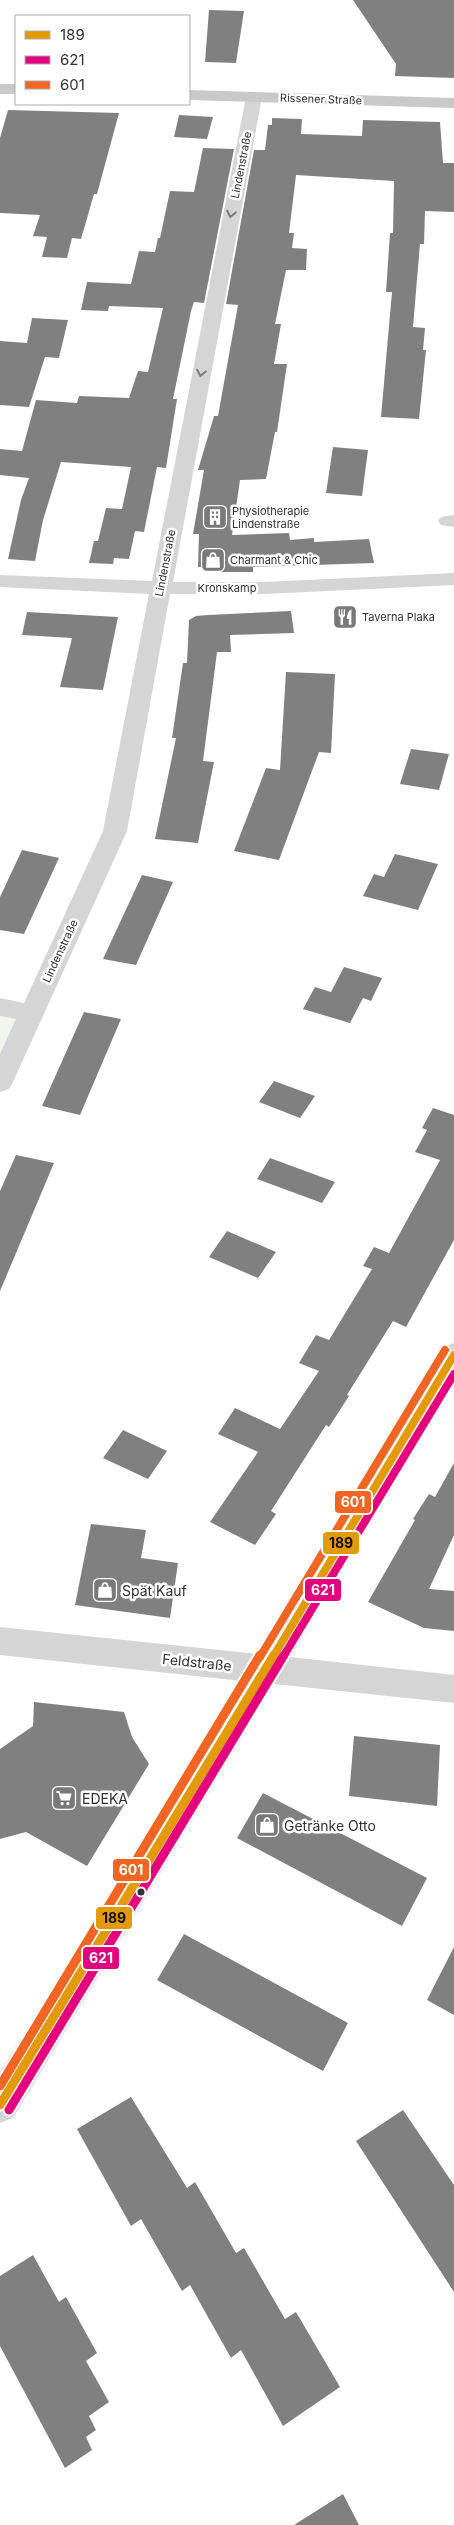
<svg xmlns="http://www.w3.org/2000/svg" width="454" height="2525" viewBox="0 0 454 2525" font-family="Inter,sans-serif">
  <rect width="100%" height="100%" fill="#fff"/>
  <path fill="#f1f6ee" d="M0,1007L31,1013L0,1077Z"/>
  <path fill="#808080" d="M353,0H454V78L395,76L396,64Z
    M209,10L244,11L236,63L205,62Z
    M8,110L119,113L97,194H94L81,239L72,238L67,258L42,257L47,237L33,236L40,215L0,213V138Z
    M179,115L213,117L207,139L174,137Z
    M272,118L302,119L301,134L362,136L363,120L440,122L443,163H454V212L425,211L424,244H420L413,327L425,328L423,350H426L419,419L381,417L392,292H386L390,233H393L394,181L296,175L289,233H294L292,248L307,249L306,270H286L275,324H281L274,364H287L277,432H275L266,479L240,480L232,535L289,533L290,540L314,538V542L369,539L374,563L253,567V572H220V567H198L199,534H193L204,470H198L214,416H218L238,305L226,304L254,150H265L268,125H272Z
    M203,148L234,149L204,303L194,302L191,311L173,399H177L166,468L157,467L144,532L135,531L129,559L114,558L113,564L89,563L94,541H98L106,508L122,509L131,467L61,462L43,520L35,561L8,559L21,500L29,478L0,475V449L22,451L36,400L77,403L79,396L129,398L138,371L148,372L163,308L109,306L108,311L81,310L87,282L131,284L139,251L155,252L158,238H160L170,191L194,192Z
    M32,318L68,320L59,358L45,357L29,407L0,405V341L27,343Z
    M333,447L368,450L362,496L326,493Z
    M291,611L294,633L230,635L231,652H217L203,761L214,762L198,843L155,839L176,738H172L183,663H187L189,620L196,616L208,615Z
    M27,612L118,617L103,690L60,687L72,638L22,635Z
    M286,672L335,674L331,753L319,752L279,860L234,851L266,768L280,770Z
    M411,749L449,754L439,790L400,784Z
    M22,850L59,858L24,934L0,930V897Z
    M395,854L438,864L418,910L363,896L374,874L384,877Z
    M142,875L173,882L136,965L103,959Z
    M344,967L382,978L371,1001L363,998L350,1023L303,1009L315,987L331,992Z
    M84,1012L121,1019L80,1115L42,1106Z
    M274,1081L315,1096L300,1118L259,1102Z
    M433,1108L454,1115V1240L406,1327L393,1321L347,1395L349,1396L329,1427L326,1425L271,1511L276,1514L255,1545L210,1522L258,1452L218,1434L235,1408L280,1429L319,1371L299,1363L316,1335L329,1340L372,1269L363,1266L374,1247L389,1253L440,1160L415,1152L427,1130L422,1128Z
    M16,1155L54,1163L0,1291V1191Z
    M270,1158L335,1182L322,1203L257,1179Z
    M227,1231L276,1252L258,1278L209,1257Z
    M123,1430L167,1451L148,1479L103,1458Z
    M454,1463V1535L429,1589L454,1591V1631L424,1628L368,1602L415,1520L413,1519L429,1494L435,1497Z
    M91,1524L146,1530L141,1558L178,1563L170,1618L75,1605Z
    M34,1702L124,1712L132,1737L149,1764L87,1866L26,1832L0,1839V1749L33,1726Z
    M354,1736L440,1745L437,1806L349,1796Z
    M263,1793L427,1878L402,1926L237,1838Z
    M184,1934L348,2023L323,2071L157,1980Z
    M454,1947V2015L427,2000Z
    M131,2097L187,2188L195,2182L236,2253L244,2248L285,2319L296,2312L340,2387L283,2426L241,2350L231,2358L190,2285L182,2291L141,2219L131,2226L77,2129Z
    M403,2110L454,2185V2292L356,2141Z
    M33,2255L59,2302L66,2297L97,2353L86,2361L109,2402L89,2416L96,2430L86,2437L92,2450L65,2468L0,2346V2276Z
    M343,2494L359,2525H294Z"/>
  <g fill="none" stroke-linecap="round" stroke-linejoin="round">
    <path fill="#d5d5d5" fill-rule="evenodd" d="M254,92L262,97L173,582H264L454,573V585L264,594H170L127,831L13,1082L9,1089L0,1092V1054L16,1019L0,1016V998L24,1003L103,831L149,594L0,587V575L152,581L246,97Z
      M454,515V527L441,525L438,521L441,517Z
      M454,1343V1380L290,1657L454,1675V1703L274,1684L13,2118L0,2123V2072L242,1681L0,1655V1627L258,1654L444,1347Z"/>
    <path fill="#c9c9c9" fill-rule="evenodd" d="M0,84H16V94H0Z
      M189,90L454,98V108L189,100Z"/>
    <defs>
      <path id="bus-1-far1" d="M273,1657L454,1355"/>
      <path id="bus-1" d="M0,2105L274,1655"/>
      <path id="bus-2-far1" d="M283,1657L454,1374"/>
      <path id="bus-2" d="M9,2110L284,1655"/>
      <path id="bus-3-far1" d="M260,1657L445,1350"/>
      <path id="bus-3" d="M0,2086L260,1655"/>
    </defs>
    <use href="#bus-1-far1" stroke="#fff" stroke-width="11"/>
    <use href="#bus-1" stroke="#fff" stroke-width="13"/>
    <use href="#bus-2-far1" stroke="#fff" stroke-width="11"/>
    <use href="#bus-2" stroke="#fff" stroke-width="13"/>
    <use href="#bus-3-far1" stroke="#fff" stroke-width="11"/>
    <use href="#bus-3" stroke="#fff" stroke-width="13"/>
    <use href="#bus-1-far1" stroke="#e39a05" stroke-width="8"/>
    <use href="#bus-1" stroke="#e39a05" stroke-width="9"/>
    <use href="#bus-2-far1" stroke="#e5007d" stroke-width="8"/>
    <use href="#bus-2" stroke="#e5007d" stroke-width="9"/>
    <use href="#bus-3-far1" stroke="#f26522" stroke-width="8"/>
    <use href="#bus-3" stroke="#f26522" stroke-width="9"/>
  </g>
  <defs><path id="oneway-chevron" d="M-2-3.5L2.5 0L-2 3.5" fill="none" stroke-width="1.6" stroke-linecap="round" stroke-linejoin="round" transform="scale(1.25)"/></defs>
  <g stroke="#7b7b7b">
    <use href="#oneway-chevron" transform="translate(231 214) rotate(101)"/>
    <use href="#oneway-chevron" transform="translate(201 373) rotate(101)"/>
  </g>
  <defs>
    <symbol id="building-square" viewBox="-11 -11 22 22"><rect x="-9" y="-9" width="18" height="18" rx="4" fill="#797979" stroke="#fff"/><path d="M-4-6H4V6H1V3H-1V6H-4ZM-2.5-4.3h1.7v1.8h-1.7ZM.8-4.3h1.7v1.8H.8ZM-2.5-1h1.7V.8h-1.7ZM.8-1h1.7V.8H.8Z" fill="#fff"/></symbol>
    <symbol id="shop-square" viewBox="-11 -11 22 22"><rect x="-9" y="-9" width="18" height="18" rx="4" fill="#797979" stroke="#fff"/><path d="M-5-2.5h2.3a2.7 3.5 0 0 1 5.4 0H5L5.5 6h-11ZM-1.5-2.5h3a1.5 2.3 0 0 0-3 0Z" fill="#fff"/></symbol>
    <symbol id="restaurant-square" viewBox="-11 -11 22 22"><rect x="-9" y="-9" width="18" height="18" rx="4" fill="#797979" stroke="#fff"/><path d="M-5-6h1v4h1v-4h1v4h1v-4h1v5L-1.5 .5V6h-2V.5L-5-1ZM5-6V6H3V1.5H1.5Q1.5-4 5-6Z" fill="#fff"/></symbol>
    <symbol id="supermarket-square" viewBox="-11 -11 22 22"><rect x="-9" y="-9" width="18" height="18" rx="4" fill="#797979" stroke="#fff"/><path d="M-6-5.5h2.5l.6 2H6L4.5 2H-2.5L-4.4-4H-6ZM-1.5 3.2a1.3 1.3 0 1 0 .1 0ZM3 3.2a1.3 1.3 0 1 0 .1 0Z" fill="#fff"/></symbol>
  </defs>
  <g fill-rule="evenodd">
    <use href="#building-square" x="201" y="503" width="28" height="28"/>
    <use href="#shop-square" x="199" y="546" width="28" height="28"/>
    <use href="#restaurant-square" x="331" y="603" width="28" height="28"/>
    <use href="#shop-square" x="91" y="1576" width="28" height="28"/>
    <use href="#supermarket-square" x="50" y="1784" width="28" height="28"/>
    <use href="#shop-square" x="253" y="1811" width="28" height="28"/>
  </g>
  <circle fill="#313131" stroke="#fff" stroke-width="2" cx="141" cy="1892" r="4.5"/>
  <g text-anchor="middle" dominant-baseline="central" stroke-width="5" stroke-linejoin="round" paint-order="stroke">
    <g font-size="11" fill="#313131" stroke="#fff">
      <text transform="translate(321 99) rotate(2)">Rissener Straße</text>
      <text transform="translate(241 165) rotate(-79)">Lindenstraße</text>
      <text transform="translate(165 563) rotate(-79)">Lindenstraße</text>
      <text x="227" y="588">Kronskamp</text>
      <text transform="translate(60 951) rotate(-65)">Lindenstraße</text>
    </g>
    <g font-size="11" fill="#313131" stroke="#fff" text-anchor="start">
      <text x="232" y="511">Physiotherapie<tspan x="232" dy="13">Lindenstraße</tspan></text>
      <text x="230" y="560">Charmant &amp; Chic</text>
      <text x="362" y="617">Taverna Plaka</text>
    </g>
    <g font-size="14" fill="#313131" stroke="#fff" text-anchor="start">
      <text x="122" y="1590">Spät Kauf</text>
      <text x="82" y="1798">EDEKA</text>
      <text x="284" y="1825">Getränke Otto</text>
    </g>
    <g font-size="14" fill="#313131" stroke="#fff">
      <text transform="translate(197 1662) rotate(6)">Feldstraße</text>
    </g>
  </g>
  <g stroke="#fff" stroke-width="2">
    <rect x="334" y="1490" width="38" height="24" rx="5" fill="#f26522"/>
    <rect x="322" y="1531" width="38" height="24" rx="5" fill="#e39a05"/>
    <rect x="304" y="1578" width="38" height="24" rx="5" fill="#e5007d"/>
    <rect x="112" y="1858" width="38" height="24" rx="5" fill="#f26522"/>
    <rect x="95" y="1906" width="38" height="24" rx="5" fill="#e39a05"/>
    <rect x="82" y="1946" width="38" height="24" rx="5" fill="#e5007d"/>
  </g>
  <g font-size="14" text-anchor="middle" font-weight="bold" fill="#fff">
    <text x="353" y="1507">601</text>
    <text x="323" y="1595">621</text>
    <text x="131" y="1875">601</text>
    <text x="101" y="1963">621</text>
  </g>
  <g font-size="14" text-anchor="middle" font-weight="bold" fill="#111">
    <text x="341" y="1548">189</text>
    <text x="114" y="1923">189</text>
  </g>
  <rect x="15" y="15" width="175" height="90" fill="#ffffff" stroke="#adadad"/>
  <rect x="25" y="31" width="25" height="8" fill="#e39a05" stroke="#adadad"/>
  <text x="60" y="40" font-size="15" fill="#313131">189</text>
  <rect x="25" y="56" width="25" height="8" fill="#e5007d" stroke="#adadad"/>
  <text x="60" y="65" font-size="15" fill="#313131">621</text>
  <rect x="25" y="81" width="25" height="8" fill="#f26522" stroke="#adadad"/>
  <text x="60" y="90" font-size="15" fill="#313131">601</text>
</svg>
